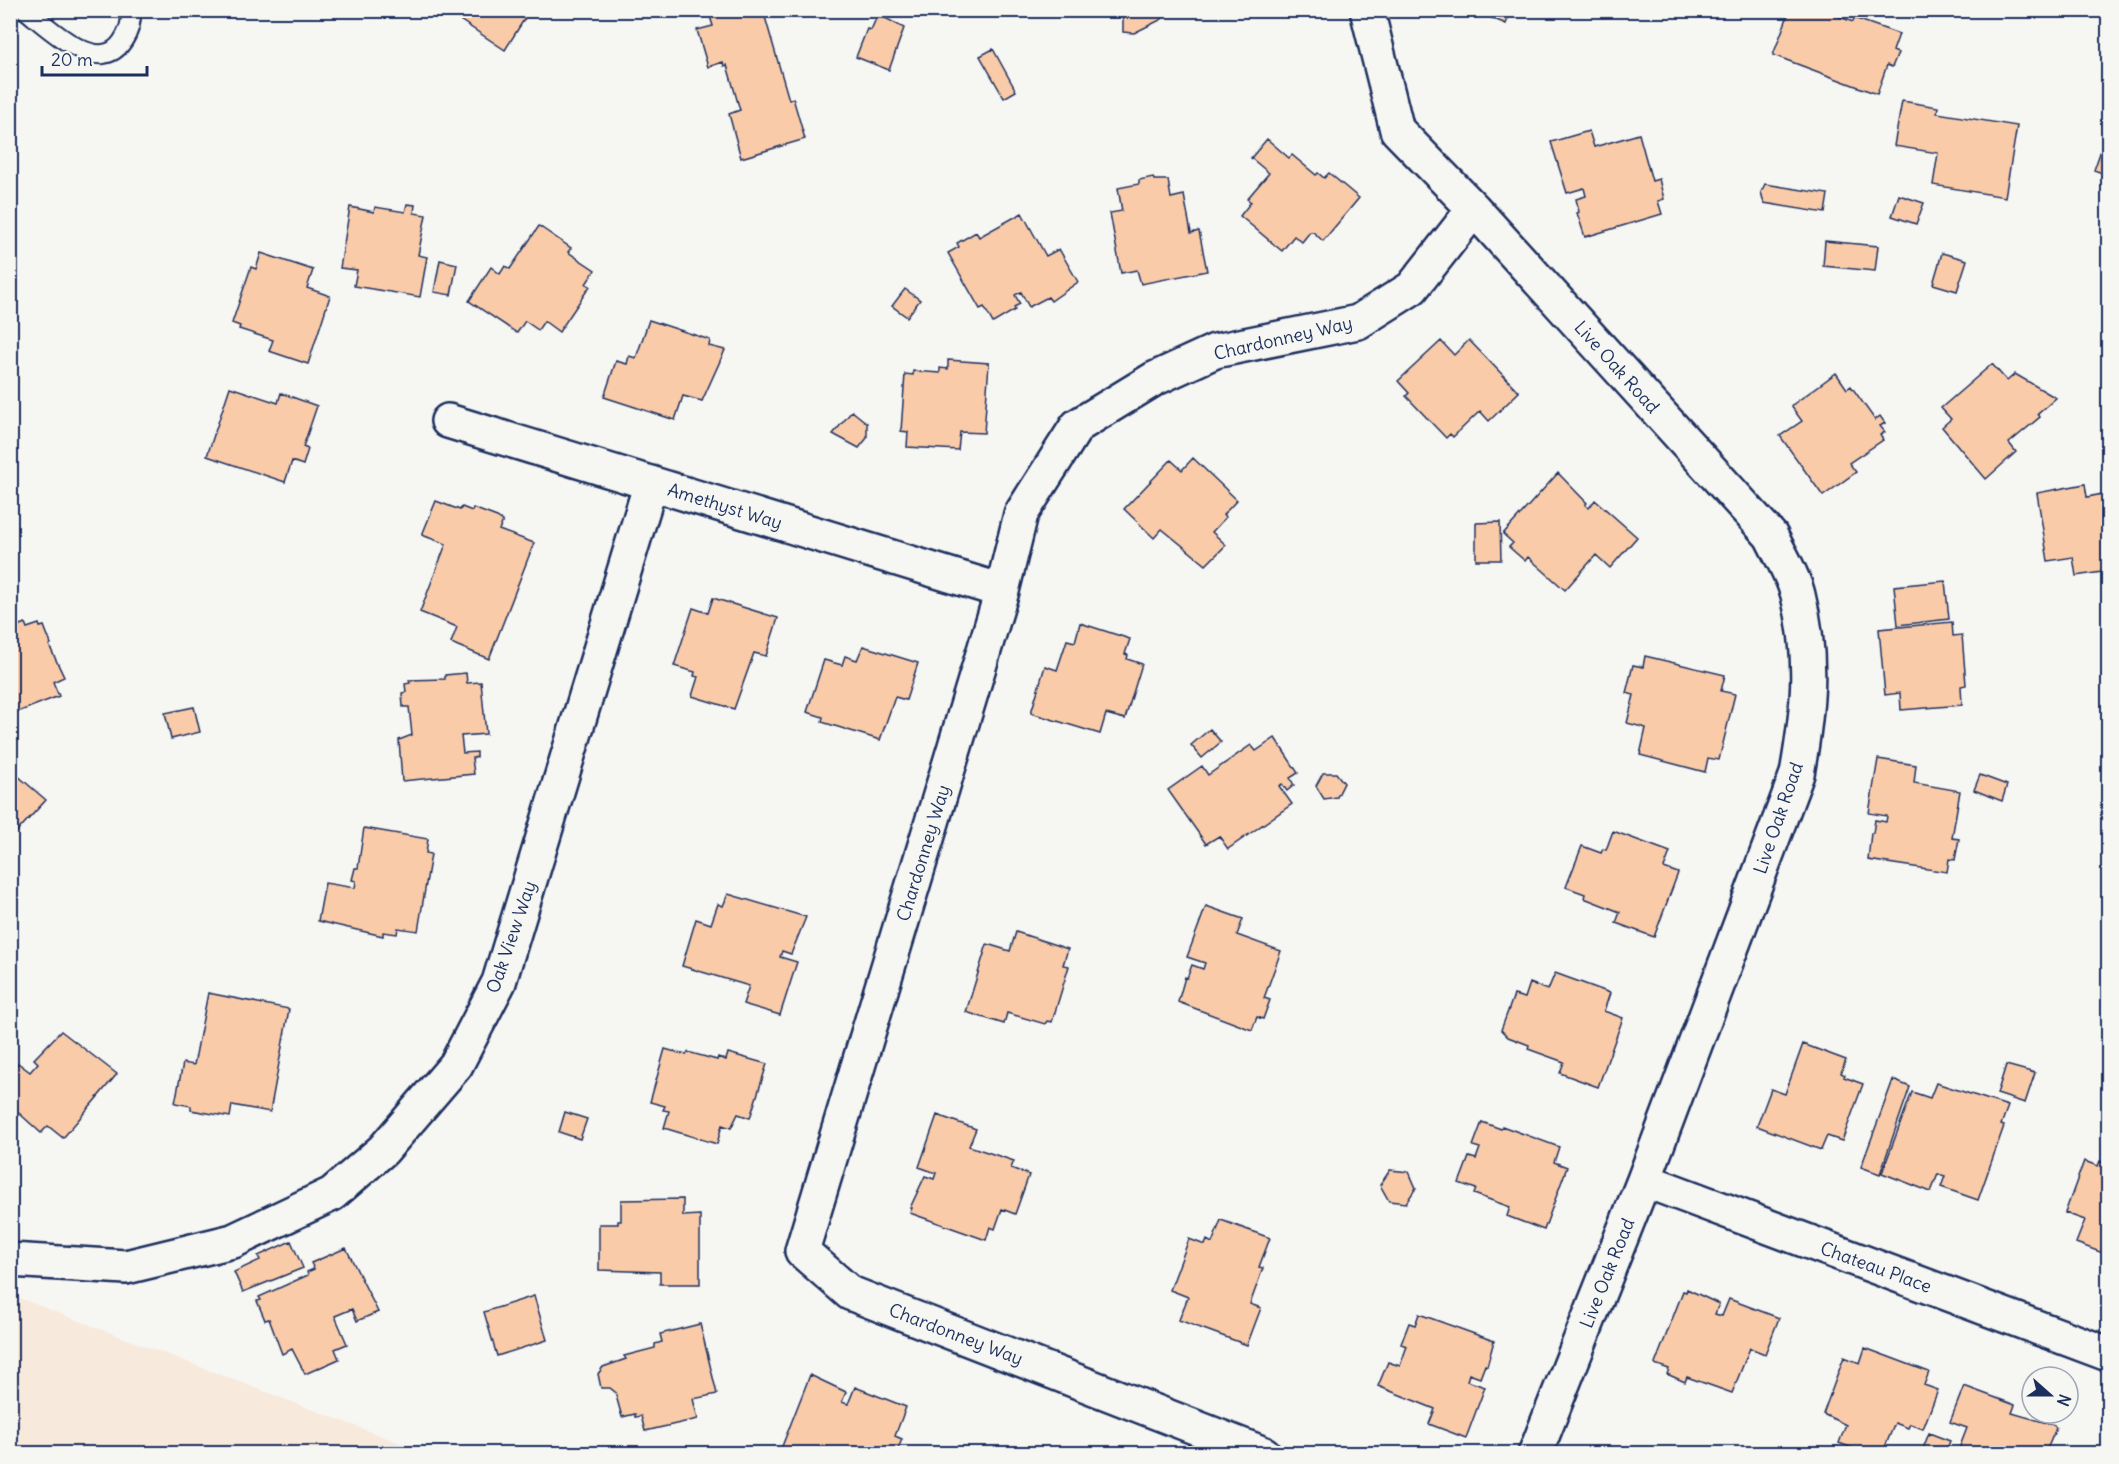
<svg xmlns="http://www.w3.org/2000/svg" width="2119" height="1464" viewBox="0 0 2119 1464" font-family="Delius,sans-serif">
  <rect width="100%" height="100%" fill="#f6f6f2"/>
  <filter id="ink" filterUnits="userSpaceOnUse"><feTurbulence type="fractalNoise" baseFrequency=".0167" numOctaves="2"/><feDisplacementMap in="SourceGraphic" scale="12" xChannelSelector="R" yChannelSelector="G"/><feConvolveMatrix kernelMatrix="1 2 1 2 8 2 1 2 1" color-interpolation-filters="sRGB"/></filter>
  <g filter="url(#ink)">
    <path fill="#f7e9dc" d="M10,1295H11L426,1453H11Z"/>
    <path fill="#facba9" stroke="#1b2f5e" stroke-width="1.5" d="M466,10H530L505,50L460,20Z
      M708,10H763L789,100L793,98L805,139L741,158L729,114L740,110L727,65L724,66L723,62L708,67L697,30L713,26Z
      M1123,10L1163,12L1162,19L1134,33L1123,32Z
      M1472,10H1511L1506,24Z
      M1790,10H1833L1832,14L1853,22L1854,18L1899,34L1893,51L1898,53L1892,67L1887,65L1877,94L1773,55Z
      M878,14L904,28L889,70L856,57L867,29L871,30Z
      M993,49L1016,91L1004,98L980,56Z
      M1902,101L1938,107L1937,113L2017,126L2005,197L1933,185L1938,153L1894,146Z
      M2108,130V175L2094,170Z
      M1589,131L1594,147L1639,134L1652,181L1659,179L1664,199L1658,201L1662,214L1585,237L1577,213L1579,212L1576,199L1586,196L1584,188L1567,193L1551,142Z
      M1267,139L1289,158L1292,155L1316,175L1318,173L1324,178L1329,173L1359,198L1323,241L1313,232H1310L1302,242L1294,236L1282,251L1240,216L1251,202L1247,199L1269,173L1251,158Z
      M1153,177L1154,180H1168L1171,198L1184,195L1191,233L1199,231L1207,271L1141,284L1137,270L1121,273L1110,213L1122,211L1118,188L1139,184V180Z
      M1765,184L1828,194L1825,213L1764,203L1761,192Z
      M1899,195L1924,203L1916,224L1892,216Z
      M407,204L415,205L414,213L426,215L418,255L427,257L420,297L354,286L357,270L340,268L350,207L374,212L375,207L405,212Z
      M1022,213L1046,256L1059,249L1078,282L1051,301L1048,297L1029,307L1021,292L1015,295L1020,304L1014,307L1015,310L993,323L984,307L980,309L948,253L959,247L957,243L976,232L979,237Z
      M539,226L571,248L568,252L595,270L586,284L590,286L559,332L544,321L538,330L525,321L517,333L469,301L491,267L500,274L505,266L510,269Z
      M1825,241L1878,246L1875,271L1823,266Z
      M261,253L313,270L307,288L330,296L308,364L269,351L273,340L239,329L240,326L232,323L251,267L256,269Z
      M1942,253L1967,260L1957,291L1933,284Z
      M440,260L457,264L451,295L434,292Z
      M905,289L920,300L907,317L892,306Z
      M649,320L710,340L709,346L725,350L702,401L683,396L675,420L604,397L616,361L627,364L629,356L636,358Z
      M1469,340L1519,392L1489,421L1480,411L1453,437L1450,434L1446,438L1406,396L1409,393L1398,381L1441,341L1454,355Z
      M948,360L989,363L984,433L960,432L958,450L907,447L908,432L901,431L905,374L913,375V371L940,373V368L948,369Z
      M1992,364L2007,381L2015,374L2056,398L2038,414L2040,417L2009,443L2016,452L1986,479L1942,427L1951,419L1941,408Z
      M1836,373L1847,389L1851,386L1875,420L1880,416L1885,423L1880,426L1885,432L1880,435L1883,440L1849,463L1856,472L1823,496L1780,436L1802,421L1791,406Z
      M230,387L278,403L281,393L317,406L303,447L308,449L303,465L292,461L285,482L207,456Z
      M852,411L867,423V438L859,448L833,434Z
      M1193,458L1237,500L1223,515L1226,517L1212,532L1226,545L1206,565L1162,529L1154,538L1124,509L1171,460L1182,470Z
      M1558,473L1587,503L1585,505L1589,508L1595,500L1637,537L1610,568L1596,555L1565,590L1528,557L1525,561L1509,547L1513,543L1503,534Z
      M2085,484L2087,497L2108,493V571L2076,576L2073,557L2048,561L2037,493Z
      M436,501L460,510L462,507L472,511L473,508L497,517L503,521L499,530L534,543L489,659L451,643L457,627L420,612L446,544L422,535Z
      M1500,522L1501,560H1476V523Z
      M1945,581L1949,619L1898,625L1894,586Z
      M713,598L778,618L766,656L754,653L734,709L692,696L698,677L694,676L695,672L674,666L693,608L708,613Z
      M1952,622L1953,636L1962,635L1966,685L1961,686L1962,705L1901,710L1900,693L1885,695L1879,629Z
      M25,623L27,628L39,624L40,627L44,626L51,644L49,645L64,677L53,682L59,696L10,715V634L14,633L12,628Z
      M1080,623L1130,639L1125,654L1128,655L1127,659L1142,664L1125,719L1106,714L1100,734L1031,713L1045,666L1057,670L1067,640L1075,642Z
      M863,646L918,663L906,700L895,697L880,740L822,722L823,717L807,712L824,660L842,665L845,656L857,660Z
      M1645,656L1725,675L1721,691L1735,694L1719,760L1708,758L1705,772L1640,755L1646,728L1627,723L1634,695L1626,693L1633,665L1643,667Z
      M466,673L467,683L481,682L486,734L461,736L463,753L477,752V757L472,758L474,774L402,781L399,740L412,735L409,707H403L402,693L406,692L405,684L410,683L409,680L445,679V675Z
      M194,707L200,732L171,739L165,713Z
      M1210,729L1221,742L1202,758L1191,745Z
      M1275,738L1298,773L1290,778L1294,785L1287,791L1282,784L1279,786L1292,804L1228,849L1219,836L1206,844L1168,790L1202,766L1208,775L1251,745L1256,751Z
      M1878,759L1916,765L1914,783L1960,791L1952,838L1959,839L1955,860L1949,859L1947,872L1868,860L1871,833H1873L1875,820L1886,822L1887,816L1869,813Z
      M10,769L46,800L10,839Z
      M1323,773H1336L1344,783L1337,797L1324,799L1316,786Z
      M1980,775L2007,785L2002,801L1974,790Z
      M364,828L428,839L426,853L431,854L418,931L398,928L397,934L383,932V936L318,921L325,883L355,888L356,881L352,880L355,868H358Z
      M1613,831L1670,852L1664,868L1678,873L1654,937L1616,923L1620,912L1584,898L1585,894L1566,887L1582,846L1601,853L1603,849L1606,850Z
      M728,894L806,917L791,954L782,951L780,957L797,962L780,1015L743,1004L749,986L682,966L696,919L711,924L718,904L723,906Z
      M1206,906L1243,919L1237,935L1281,951L1264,998L1270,1000L1263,1019L1257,1017L1252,1030L1178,1002L1185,977L1187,978L1192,965L1203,969L1205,963L1187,957Z
      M1016,932L1068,949L1063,965L1069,966L1052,1022L1047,1021L1045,1024L1007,1013L1004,1024L966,1012L987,944L1010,951Z
      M1555,973L1610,993L1604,1011L1623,1018L1598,1087L1560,1073L1564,1062L1528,1049L1529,1045L1508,1037L1501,1030L1514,995L1525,998L1530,983L1548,990Z
      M208,993L289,1009L270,1112L232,1105L230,1117L191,1110V1106L175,1103L183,1063L194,1065Z
      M61,1031L117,1074L63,1138L48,1126L41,1133L10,1105V1072L18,1063L30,1072L38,1063L34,1059Z
      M1803,1044L1846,1060L1841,1073L1845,1075L1844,1077L1863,1084L1842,1141L1827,1136L1821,1150L1757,1126L1771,1089L1785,1094Z
      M665,1049L686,1055L688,1052L717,1060L718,1057L726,1060L728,1053L767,1064L750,1118L738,1114L731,1128L722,1125L717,1144L664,1128L669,1111L663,1110L665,1106L650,1102Z
      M2006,1065L2035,1073L2025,1103L1997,1094Z
      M1893,1080L1910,1087L1880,1174L1861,1167Z
      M1936,1083L2008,1106L2001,1125L2004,1126L1978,1200L1941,1187L1945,1176L1938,1174L1931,1192L1882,1173L1912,1092L1930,1098Z
      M565,1112L587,1119L580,1139L559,1132Z
      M937,1115L976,1129L969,1146L1014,1161L1011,1168L1029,1175L1015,1214L1002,1209L995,1229L990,1227L986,1240L910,1213L912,1208H910L925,1176L934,1179L936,1173L919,1167Z
      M1482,1122L1501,1129L1502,1126L1559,1147L1554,1162L1567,1167L1544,1230L1507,1216L1510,1207L1474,1194L1476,1189L1459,1183L1469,1157L1476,1159L1480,1148L1473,1146Z
      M2108,1159V1255L2076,1243L2085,1220L2065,1213L2084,1161L2098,1166L2100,1161L2107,1164Z
      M1390,1170L1409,1172L1416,1188L1406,1203L1389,1201L1380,1185Z
      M683,1199V1216L700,1215V1284H660V1272L599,1270V1224H618V1221H621V1200Z
      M1221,1220L1270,1238L1259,1267L1263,1268L1250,1304L1261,1308L1247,1345L1179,1320L1188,1297L1170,1290L1189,1239L1205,1245L1207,1240L1212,1243Z
      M291,1241L303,1268L243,1292L234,1272L260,1260L258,1256Z
      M346,1248L378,1312L357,1321L352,1309L335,1316L347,1344L335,1349L339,1359L305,1374L292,1349L282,1354L269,1319L265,1320L257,1301L261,1300L259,1297L308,1275L307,1272L314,1269L311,1263Z
      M1687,1289L1719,1304L1715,1314L1722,1316L1729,1299L1779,1318L1765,1354L1750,1348L1732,1393L1687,1377L1685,1382L1667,1374L1669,1369L1655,1364L1683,1291L1686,1292Z
      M534,1296L547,1340L497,1356L484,1312Z
      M1419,1314L1494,1341L1487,1366L1485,1365L1480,1378L1469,1374L1467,1381L1485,1387L1466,1438L1429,1424L1435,1409L1378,1386L1388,1362L1400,1366L1407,1346L1401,1344L1409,1323L1415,1325Z
      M700,1324L717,1394L693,1399L698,1419L645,1431L641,1416L635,1417V1414L622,1417L615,1392L610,1388H601L598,1374L603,1367L626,1359L624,1356L655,1348V1344L662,1342L660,1334Z
      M1865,1348L1929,1372L1924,1385L1938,1390L1923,1429L1910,1424L1908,1428L1895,1423L1882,1454H1868L1839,1443L1846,1425L1823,1414L1844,1357L1860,1363Z
      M810,1375L846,1392L842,1402L848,1404L855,1387L906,1407L895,1436L902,1439L896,1454H779Z
      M1964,1386L2015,1405L2012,1413L2054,1425L2056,1428L2045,1454H1957L1967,1428L1950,1422Z
      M1929,1433L1950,1441L1945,1454H1921Z"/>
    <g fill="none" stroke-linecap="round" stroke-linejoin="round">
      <defs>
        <path id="lane" d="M26,10C48,27 98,77 122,42C129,32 132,23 131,10"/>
        <path id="street" d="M1367,10L1397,130L1474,209L1771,536C1780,555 1793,575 1798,595C1814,659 1808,711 1797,774L1644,1180L1535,1454
          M448,421L1002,591
          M1644,1180L2108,1354
          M10,1260L126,1267L233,1241L332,1194L383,1150L456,1065L499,982L651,483
          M1264,1454L850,1293L802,1251L1002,591L1021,514L1077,426L1154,379L1215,351L1358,322L1412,288L1474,209"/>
      </defs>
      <use href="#lane" stroke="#1b2f5e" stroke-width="22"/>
      <use href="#street" stroke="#1b2f5e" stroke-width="38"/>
      <use href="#lane" stroke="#f6f6f2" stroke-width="18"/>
      <use href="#street" stroke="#f6f6f2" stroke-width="33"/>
    </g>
  </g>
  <g text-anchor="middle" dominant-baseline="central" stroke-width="4.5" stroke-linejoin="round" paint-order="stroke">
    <g font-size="18" fill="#1b2f5e" stroke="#f6f6f2">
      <text transform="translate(1283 338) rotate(-13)">Chardonney Way</text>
      <text transform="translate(1617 367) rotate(48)">Live Oak Road</text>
      <text transform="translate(725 506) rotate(17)">Amethyst Way</text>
      <text transform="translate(1778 818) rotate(-71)">Live Oak Road</text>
      <text transform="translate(923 853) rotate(-73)">Chardonney Way</text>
      <text transform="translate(511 937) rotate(-71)">Oak View Way</text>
      <text transform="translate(1876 1267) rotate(20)">Chateau Place</text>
      <text transform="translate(1607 1273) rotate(-68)">Live Oak Road</text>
      <text transform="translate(956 1334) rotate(21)">Chardonney Way</text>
    </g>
  </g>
  <rect width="2119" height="1464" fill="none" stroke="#f6f6f2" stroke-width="36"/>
  <rect x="18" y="18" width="2083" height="1428" fill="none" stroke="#1b2f5e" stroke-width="2" filter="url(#ink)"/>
  <g transform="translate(2050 1395) rotate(111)"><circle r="28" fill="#f6f6f2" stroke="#9ea6b7" stroke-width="1.5"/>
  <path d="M0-4.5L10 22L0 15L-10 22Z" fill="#1b2f5e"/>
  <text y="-9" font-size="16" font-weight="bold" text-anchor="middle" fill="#1b2f5e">N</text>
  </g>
  <path d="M42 66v9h105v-9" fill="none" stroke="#1b2f5e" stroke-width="3"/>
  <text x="51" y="66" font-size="18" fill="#1b2f5e" stroke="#f6f6f2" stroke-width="4.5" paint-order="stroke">20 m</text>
</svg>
